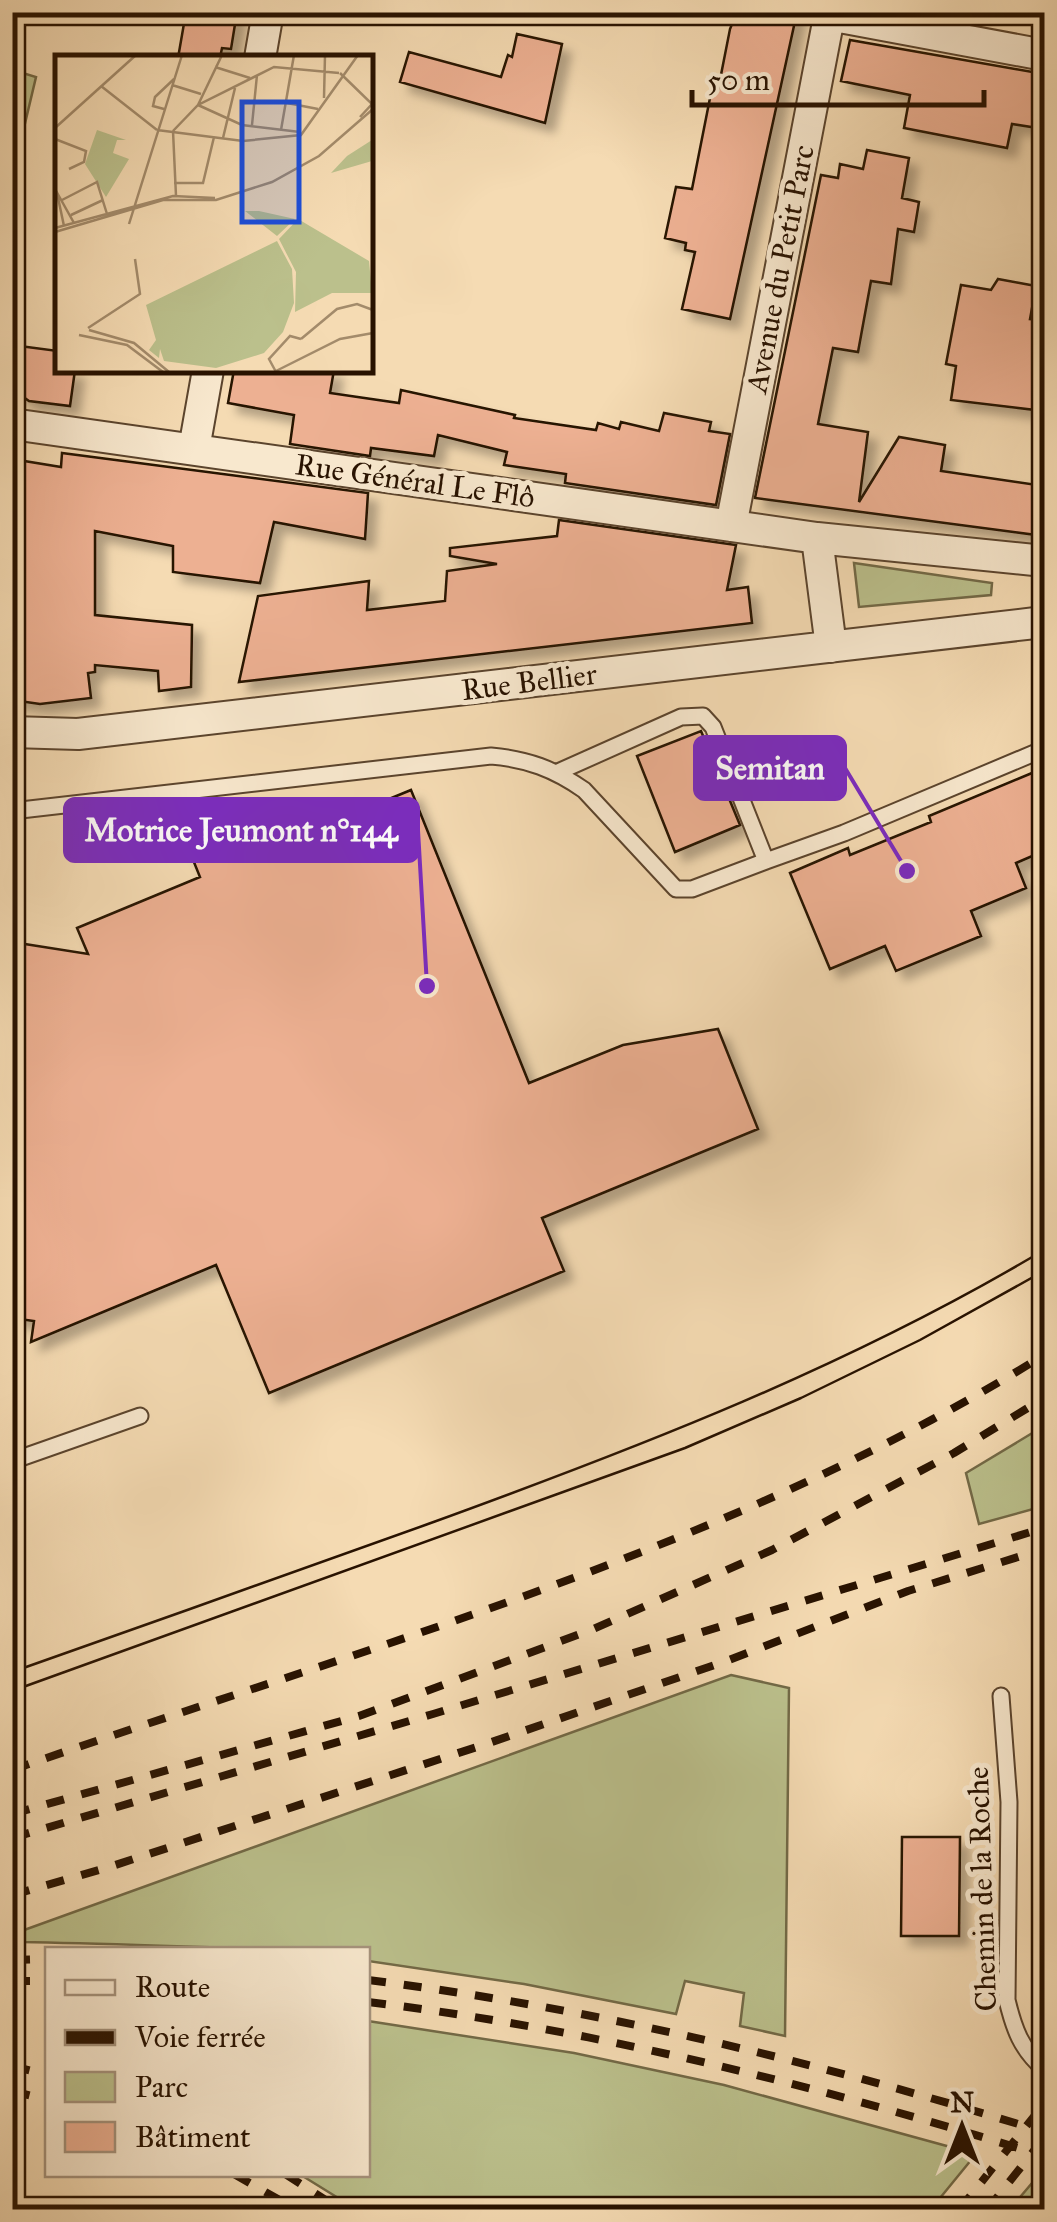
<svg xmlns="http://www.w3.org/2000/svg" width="1057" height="2222" viewBox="0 0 1057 2222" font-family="'IM FELL Great Primer',serif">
  <defs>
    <filter id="shadow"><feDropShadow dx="9" dy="9" stdDeviation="5" flood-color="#0004"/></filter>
  </defs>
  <rect width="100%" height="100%" fill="#f5dbb3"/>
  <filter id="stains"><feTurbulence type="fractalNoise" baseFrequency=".002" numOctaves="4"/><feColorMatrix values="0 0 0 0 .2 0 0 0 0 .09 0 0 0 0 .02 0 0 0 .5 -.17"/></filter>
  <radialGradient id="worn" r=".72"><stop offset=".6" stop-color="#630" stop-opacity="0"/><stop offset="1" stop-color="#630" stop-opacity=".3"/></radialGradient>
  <path fill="#bbc08c" stroke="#726946" stroke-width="2.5" d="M13,70L36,77L13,174L12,70Z
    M854,563L992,583L991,595L859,607Z
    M1044,1426V1506L979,1524L966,1473Z
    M731,1675L789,1688L785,2036L740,2026L744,1993L685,1981L676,2014L524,1984L368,1961V1950C252,1950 137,1944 22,1942L13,1934Z
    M368,2021L574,2053L724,2085L976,2154L931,2209H356L301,2175L368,2174Z
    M1044,2169V2209H1010Z"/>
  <path fill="#edb092" stroke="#281200" stroke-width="2.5" filter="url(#shadow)" d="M186,12H237L231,49L222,48L220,58H178Z
    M737,12H797L730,319L682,309L695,252L685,250L686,243L665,238L676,187L692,189L712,88L718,90L730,29Z
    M517,34L562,44L545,123L400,82L409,52L501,77L508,55L512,57Z
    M850,40L1044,74V129L1012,124L1007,148L904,128L910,95L841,81Z
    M867,150L909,158L902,198L919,202L914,232L898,229L891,284L871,281L858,352L833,348L818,424L868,432L859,502L899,437L945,445L941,471L1044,486V536L755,498L821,175L838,178L840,164L863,169Z
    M998,279L1036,286L1030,319L1044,320V411L951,400L956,366L946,364L961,285L991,290Z
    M12,345L58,351V370H75L70,406L29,401L12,389Z
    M234,370H334L330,393L399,403L401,390L515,415L514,418L596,430L598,423L619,429L621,422L659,431L664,413L711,422L709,431L730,434L716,505L565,483L566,474L504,465L507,452L438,435L434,456L371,448L370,456L290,444L294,415L228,403Z
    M62,453L368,493L365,539L274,522L260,583L173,572V546L95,531V615L192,625L191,687L159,691L158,671L95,665V672L88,673L91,698L40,704L12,700V459L61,467Z
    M559,520L736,545L727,590L748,587L752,623L239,682L258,596L369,581L367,610L445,601L447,571L497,564L450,556V548L557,536Z
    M701,731L740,825L675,852L637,756Z
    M1044,768V851L1016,863L1026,888L971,911L981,936L896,971L885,946L830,969L790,873L848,848L850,855L931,822L929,816Z
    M411,790L529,1083L623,1045L718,1029L758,1129L542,1218L564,1271L269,1393L216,1265L31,1342L34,1321L12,1318V942L88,954L77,928L200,877L181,830L206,833L208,825L233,815L250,856Z
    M902,1837H960L959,1936H901Z"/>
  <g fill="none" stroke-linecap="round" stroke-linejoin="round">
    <defs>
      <path id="lane" d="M12,811L491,756C527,759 554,769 584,790L676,889H692L766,861L713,727L703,716L681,717L558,772
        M766,861L844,833L1044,749
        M12,1461L140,1416
        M1001,1696L1009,1802L1007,2000C1014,2029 1021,2049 1044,2069"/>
      <path id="street" d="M829,15L1044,55
        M260,58L268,12
        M12,424L817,538L1044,561
        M194,449L208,370
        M731,526L830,12
        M817,538L831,647
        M12,732L78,734L1044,622"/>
    </defs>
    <use href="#lane" stroke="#5b442d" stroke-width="19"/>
    <use href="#street" stroke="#5b442d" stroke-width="34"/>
    <use href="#lane" stroke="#f8e8ce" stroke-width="15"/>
    <use href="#street" stroke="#f8e8ce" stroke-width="30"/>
    <path stroke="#281200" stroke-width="2.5" d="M12,1672C151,1623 289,1574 428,1524C640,1447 850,1366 1044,1250
      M12,1691L685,1448L801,1398L920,1340L1044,1271"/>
    <path stroke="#281200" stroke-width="8" stroke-dasharray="18 18" stroke-linecap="butt" d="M12,1770C360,1648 729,1551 1044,1355
      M12,1814L359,1716L591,1630L772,1550L954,1453L1044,1398
      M12,1838L433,1714L1044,1528
      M12,1895L106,1868L486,1744L729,1660L908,1591L1044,1549
      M12,1960L48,1959
      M368,1980C598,2009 823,2063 1044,2132
      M12,1981H48
      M368,2002C598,2030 823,2087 1044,2156
      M12,2066L48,2075
      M12,2091L48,2100
      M234,2174L297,2210
      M285,2174L341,2210
      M959,2210L1044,2104
      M987,2210L1040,2143"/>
  </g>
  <g text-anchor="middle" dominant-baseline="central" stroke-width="10" stroke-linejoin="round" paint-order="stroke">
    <g font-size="30" fill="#281200" stroke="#f8e8ce">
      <text transform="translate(780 269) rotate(-79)">Avenue du Petit Parc</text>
      <text transform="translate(415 481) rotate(8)">Rue Général Le Flô</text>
      <text transform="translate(529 682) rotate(-7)">Rue Bellier</text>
      <text transform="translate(982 1889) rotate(-92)">Chemin de la Roche</text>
    </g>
  </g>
  <g transform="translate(55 55)">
    <rect width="318" height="318" fill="#f5dbb3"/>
    <path d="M42,75L71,85H62L58,98L74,104L51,142L30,109ZM317,85V106L276,118L292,101ZM190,156H204L240,164L222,181ZM243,164L314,206L317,238H277L240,257L241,217L224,184ZM222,186L237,214L239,248L228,277L209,298L161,313L109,306L105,294L104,303L94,295L101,285L91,250Z" fill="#bbc08c"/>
    <path fill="none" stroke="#a38b6b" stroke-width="2.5" d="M160,12L195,23M285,18L317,49L305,62M117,30L146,39M46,31L102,75M269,43L270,0M232,48L263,54M143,50L187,70L245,77M143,50L167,0M109,54L98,51L100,42L119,24M197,70L202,20M0,73L81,0M102,75L188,86L246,80L303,0M226,75L239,0M118,76L143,50L219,12L284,18M118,76L121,141M168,83L180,33M0,84L31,96L29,107L14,114M119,128H148L159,82M0,134L19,168M2,138L9,171M7,145L42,127L52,159M16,160L48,145M74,169L127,0M0,173L118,141L160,143M0,177L108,145H161L217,127L264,101L318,54M33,273L85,239L80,204M34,275L79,288L114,317M24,280L72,290L108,317M246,284L282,254L302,249L318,255M219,317L285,284L318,278M221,317L214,304L235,281L246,284"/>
    <path fill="#1d4ed8" fill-opacity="0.15" stroke="#1d4ed8" stroke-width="5" d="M187,47H244V167H187Z"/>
    <rect width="318" height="318" fill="none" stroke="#281200" stroke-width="5"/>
  </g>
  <path fill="none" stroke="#7b2cbf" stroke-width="4" d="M907 871L845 768M427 986L418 830"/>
  <g fill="#7b2cbf" stroke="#f8e8ce" stroke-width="4">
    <circle cx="907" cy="871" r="10"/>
    <circle cx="427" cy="986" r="10"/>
  </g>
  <g fill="#7b2cbf" stroke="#7b2cbf" stroke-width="4">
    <rect x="695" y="737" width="150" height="62" rx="10"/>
    <rect x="65" y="799" width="353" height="62" rx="10"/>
  </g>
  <g font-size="32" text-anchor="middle" font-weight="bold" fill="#fff">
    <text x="770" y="779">Semitan</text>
    <text x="241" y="841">Motrice Jeumont n°144</text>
  </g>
  <rect width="1057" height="2222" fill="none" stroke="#f5dbb3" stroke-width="50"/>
  <rect x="15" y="15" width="1027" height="2192" fill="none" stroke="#281200" stroke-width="5"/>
  <rect x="25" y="25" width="1007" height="2172" fill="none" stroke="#281200" stroke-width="2.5"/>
  <rect x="45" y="1947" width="325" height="230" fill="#f8e8ce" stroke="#a5927c" stroke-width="2.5"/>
  <rect x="65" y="1980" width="50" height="15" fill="#f8e8ce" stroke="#a5927c" stroke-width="2.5"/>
  <text x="135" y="1997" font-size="30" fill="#281200">Route</text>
  <rect x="65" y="2030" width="50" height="15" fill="#281200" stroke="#a5927c" stroke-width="2.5"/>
  <text x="135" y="2047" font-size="30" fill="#281200">Voie ferrée</text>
  <rect x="65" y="2072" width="50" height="30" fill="#bbc08c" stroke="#a5927c" stroke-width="2.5"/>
  <text x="135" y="2097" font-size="30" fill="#281200">Parc</text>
  <rect x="65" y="2122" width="50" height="30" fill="#edb092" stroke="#a5927c" stroke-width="2.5"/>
  <text x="135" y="2147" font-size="30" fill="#281200">Bâtiment</text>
  <g transform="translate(962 2127)" stroke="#f8e8ce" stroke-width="8" paint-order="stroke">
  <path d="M0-8L18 38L0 25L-18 38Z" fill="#281200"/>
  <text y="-15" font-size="28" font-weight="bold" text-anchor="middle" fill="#281200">N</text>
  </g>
  <path d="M692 90v15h292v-15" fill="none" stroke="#281200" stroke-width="5"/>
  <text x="707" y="90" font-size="30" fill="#281200" stroke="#f8e8ce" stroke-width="8" paint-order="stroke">50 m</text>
  <rect width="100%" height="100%" filter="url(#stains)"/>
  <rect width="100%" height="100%" fill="url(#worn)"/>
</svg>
